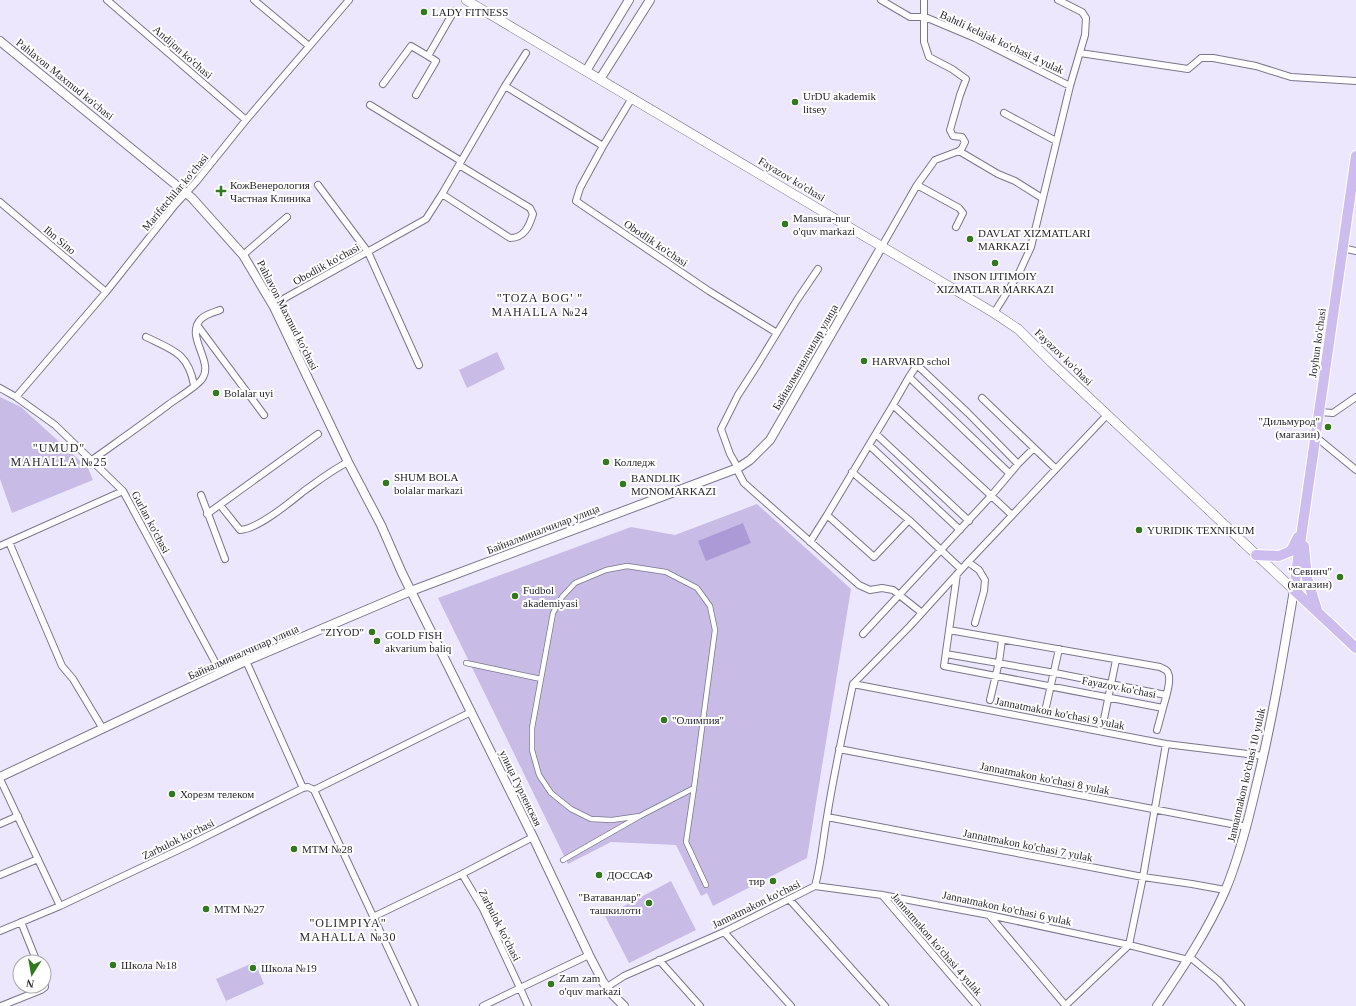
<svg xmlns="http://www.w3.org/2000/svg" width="1356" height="1006" viewBox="0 0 1356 1006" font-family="'Times New Roman',serif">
  <rect width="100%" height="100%" fill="#ede7fe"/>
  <path fill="#c8bce6" d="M497,352L505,369L467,388L459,370Z
    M0,397L21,407L88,468L93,480L12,513L0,479Z
    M757,504L851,589L807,858L713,906L707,893L701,896L676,845L611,842L568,864L438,598L631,527L675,535Z
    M671,881L696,930L629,963L605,916Z
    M255,962L264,984L226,1001L216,979Z"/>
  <path fill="#ac9ad7" d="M743,523L751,543L706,561L698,541Z"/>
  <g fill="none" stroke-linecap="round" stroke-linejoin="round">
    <defs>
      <path id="pedestrian" d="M466,663L541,679
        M640,816L612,820L591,819L571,809L551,793L539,775L532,750V728L553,613L562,597L575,583L606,570L627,566L666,572L697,588L710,606L715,630L694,788L686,842L706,885
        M563,860L640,816L694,788"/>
      <path id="minor" d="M107,0L246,120
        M254,0L309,46
        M881,0L910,17H925L975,38L1070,86
        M1080,53L1188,69L1201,58H1213L1256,66L1291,77L1356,81
        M383,84L411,46L428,56L454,11
        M505,86L603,146
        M416,95L436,61L428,56
        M632,98L603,146L580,188L576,201L709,291L777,333
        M370,105L461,161
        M1004,113L1056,141
        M959,151L998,174L1015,181L1042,198
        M318,185L368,252L419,365
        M917,185L959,208L963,213L956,227
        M442,194L510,238C524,238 529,227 533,214L530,208L459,165
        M0,202L106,292
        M882,246L917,185L935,160L959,151L962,148L965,142L962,137L953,136L950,130L960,95L966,79L952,69L929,57L924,42V0
        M1342,248L1356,251
        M243,255L287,217
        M274,307L285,298L426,219L442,194L505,86L526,53
        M994,313L1019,273L1031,247L1070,86L1085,35L1086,18L1082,12L1058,0
        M197,325L264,415
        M146,337C173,350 188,353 194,385
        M909,377L893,405L827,515L874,557L909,520
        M0,388L16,397L55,425L123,491L221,673
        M16,397L106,292L175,205L196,182L246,120L349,0
        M982,398L1056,469
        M893,405L1012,515
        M1320,412L1333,413L1356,397
        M876,434L969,521
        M1316,437L1356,470
        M869,445L960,530
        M92,460C117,442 143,424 168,405C176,399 196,387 202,379C215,362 184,336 201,319C206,314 215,312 220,310
        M1018,464L1034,448
        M736,468L744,483L859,585L870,590L882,588L893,590L922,613
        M738,468L730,454L721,429L738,395L758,364L797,300L818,269
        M852,472L909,520L961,569
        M201,495L225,559
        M220,505L240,530C258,529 289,503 304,491C318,481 332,470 348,462
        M207,514L318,434
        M9,542L62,666L73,679L103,729
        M810,542L827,515
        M0,546L123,491
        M968,562L979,570L985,580L984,591L975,623
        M949,630L1160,667C1163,669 1167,669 1168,673C1172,680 1165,700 1163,708L944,666L957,574
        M863,634L991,496L1018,464L968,413L917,365L909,377L1009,473
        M946,654L1055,673L1166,695
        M246,661L303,788
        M853,684L1166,744L1264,756
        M853,684L910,626L968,562L1107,415
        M990,700L999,662L1002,640
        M1046,707L1059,649
        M1104,719L1116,660
        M1157,730L1163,708
        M839,749L1247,827
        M0,779L60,906L0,931
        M314,790L471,712
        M827,817L1143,877L1192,884L1225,890
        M0,824L18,816
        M462,874L533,837
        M0,875L38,859
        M815,886L882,895L989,915L1129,945L1188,960
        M882,895L977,1006
        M789,899L885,1006
        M60,906L189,845L303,788L308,787L314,790L415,1006
        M989,915L1066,1006
        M373,917L462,874L483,909L520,988L483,1006
        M21,922L37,962
        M724,932L791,1006
        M1190,957L1219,981L1241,1006
        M659,960L700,1006
        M607,987L624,976L724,932L815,886C821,864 823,840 827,817C834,772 844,728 853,684
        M1066,1005L1129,945L1143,877L1166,744
        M1,1006L41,990L45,987L44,979
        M528,1006L520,988L589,955"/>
      <path id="tertiary" d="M0,41L192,198L243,255L274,307L348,462L381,525L402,573L533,837L589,955L603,982L612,994L624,1006
        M586,71L629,0
        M600,79L650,0
        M0,777L246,661L411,591L738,468L750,460L770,440L882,246
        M1157,1006C1182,969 1207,932 1225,891C1239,858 1248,822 1256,787C1272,722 1283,656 1294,590"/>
      <path id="secondary" d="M466,0L994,313L1018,329L1051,362L1294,590"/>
      <path id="primary" d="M1356,156L1301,537L1294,590L1356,648
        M1304,546L1307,578L1317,610
        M1256,555L1279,556L1291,551L1298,537"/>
    </defs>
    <use href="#pedestrian" stroke="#7b768a" stroke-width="6"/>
    <use href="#minor" stroke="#7b768a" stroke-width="8"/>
    <use href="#tertiary" stroke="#7b768a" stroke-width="10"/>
    <use href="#secondary" stroke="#7b768a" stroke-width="10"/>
    <use href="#primary" stroke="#fff" stroke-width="12"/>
    <use href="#pedestrian" stroke="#fff" stroke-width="4.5"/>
    <use href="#minor" stroke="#fff" stroke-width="6"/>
    <use href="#tertiary" stroke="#fff" stroke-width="8"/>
    <use href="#secondary" stroke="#fff" stroke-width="9"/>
    <use href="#primary" stroke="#cdbdee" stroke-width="10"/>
  </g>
  <g fill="#32791d" stroke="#fff" stroke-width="1.5">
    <circle cx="424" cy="12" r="4"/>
    <circle cx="795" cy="102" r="4"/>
    <path d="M219 185h4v4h4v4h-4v4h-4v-4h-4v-4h4z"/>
    <circle cx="785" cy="224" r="4"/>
    <circle cx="970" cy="239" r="4"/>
    <circle cx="995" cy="263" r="4"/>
    <circle cx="864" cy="361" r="4"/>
    <circle cx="216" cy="393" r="4"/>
    <circle cx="1328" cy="427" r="4"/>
    <circle cx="606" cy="462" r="4"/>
    <circle cx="386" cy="483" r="4"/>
    <circle cx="623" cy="484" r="4"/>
    <circle cx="1139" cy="530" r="4"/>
    <circle cx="1340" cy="577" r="4"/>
    <circle cx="515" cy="596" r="4"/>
    <circle cx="372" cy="632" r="4"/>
    <circle cx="377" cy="641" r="4"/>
    <circle cx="664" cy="720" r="4"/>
    <circle cx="172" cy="794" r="4"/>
    <circle cx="294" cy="849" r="4"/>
    <circle cx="599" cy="875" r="4"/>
    <circle cx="773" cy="881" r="4"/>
    <circle cx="649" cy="903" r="4"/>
    <circle cx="206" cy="909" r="4"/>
    <circle cx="113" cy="965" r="4"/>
    <circle cx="253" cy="968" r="4"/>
    <circle cx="551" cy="984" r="4"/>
  </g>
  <g text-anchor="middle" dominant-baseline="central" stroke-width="4" stroke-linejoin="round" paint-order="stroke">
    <g font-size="11" fill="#29272f" stroke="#fff" text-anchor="start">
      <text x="432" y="12">LADY FITNESS</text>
      <text x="803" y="96">UrDU akademik<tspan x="803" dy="13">litsey</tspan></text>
      <text x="230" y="185">КожВенерология<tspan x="230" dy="13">Частная Клиника</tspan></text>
      <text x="793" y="218">Mansura-nur<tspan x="793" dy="13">o'quv markazi</tspan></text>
      <text x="978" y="233">DAVLAT XIZMATLARI<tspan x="978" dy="13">MARKAZI</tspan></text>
      <text x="995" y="276" text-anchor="middle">INSON IJTIMOIY<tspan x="995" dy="13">XIZMATLAR MARKAZI</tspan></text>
      <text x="872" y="361">HARVARD schol</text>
      <text x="224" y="393">Bolalar uyi</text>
      <text x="1320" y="421" text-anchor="end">"Дильмурод"<tspan x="1320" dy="13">(магазин)</tspan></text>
      <text x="614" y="462">Колледж</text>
      <text x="394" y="477">SHUM BOLA<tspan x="394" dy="13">bolalar markazi</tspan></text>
      <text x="631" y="478">BANDLIK<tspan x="631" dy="13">MONOMARKAZI</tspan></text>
      <text x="1147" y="530">YURIDIK TEXNIKUM</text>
      <text x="1332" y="571" text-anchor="end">"Севинч"<tspan x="1332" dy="13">(магазин)</tspan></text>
      <text x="523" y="590">Fudbol<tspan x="523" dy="13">akademiyasi</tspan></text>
      <text x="364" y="632" text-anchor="end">"ZIYOD"</text>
      <text x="385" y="635">GOLD FISH<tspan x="385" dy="13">akvarium baliq</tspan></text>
      <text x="672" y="720">"Олимпия"</text>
      <text x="180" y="794">Хорезм телеком</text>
      <text x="302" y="849">MTM №28</text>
      <text x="607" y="875">ДОССАФ</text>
      <text x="765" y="881" text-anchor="end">тир</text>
      <text x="641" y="897" text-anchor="end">"Ватаванлар"<tspan x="641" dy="13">ташкилоти</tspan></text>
      <text x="214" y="909">MTM №27</text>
      <text x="121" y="965">Школа №18</text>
      <text x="261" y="968">Школа №19</text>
      <text x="559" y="978">Zam zam<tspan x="559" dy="13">o'quv markazi</tspan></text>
    </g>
    <g font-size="11" fill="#29272f" stroke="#fff">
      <text transform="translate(1002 42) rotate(25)">Bahtli kelajak ko'chasi 4 yulak</text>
      <text transform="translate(183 52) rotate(41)">Andijon ko'chasi</text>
      <text transform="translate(65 79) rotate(39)">Pahlavon Maxmud ko'chasi</text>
      <text transform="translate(792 179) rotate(31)">Fayazov ko'chasi</text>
      <text transform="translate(175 192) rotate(-50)">Marifetchilar ko'chasi</text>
      <text transform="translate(60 240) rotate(40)">Ibn Sino</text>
      <text transform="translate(656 243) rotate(34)">Obodlik ko'chasi</text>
      <text transform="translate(326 264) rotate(-29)">Obodlik ko'chasi</text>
      <text transform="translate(288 315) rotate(63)">Pahlavon Maxmud ko'chasi</text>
      <text transform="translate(1317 343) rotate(-82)">Joyhun ko'chasi</text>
      <text transform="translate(805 357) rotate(-60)">Байналминалчилар улица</text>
      <text transform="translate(1064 357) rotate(44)">Fayazov ko'chasi</text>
      <text transform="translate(151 522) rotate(62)">Gurlan ko'chasi</text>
      <text transform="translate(543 529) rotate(-21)">Байналминалчилар улица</text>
      <text transform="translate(243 652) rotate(-24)">Байналминалчилар улица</text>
      <text transform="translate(1119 687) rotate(11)">Fayazov ko'chasi</text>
      <text transform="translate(1060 713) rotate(11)">Jannatmakon ko'chasi 9 yulak</text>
      <text transform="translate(1246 775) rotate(-77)">Jannatmakon ko'chasi 10 yulak</text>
      <text transform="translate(1045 778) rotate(11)">Jannatmakon ko'chasi 8 yulak</text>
      <text transform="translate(521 788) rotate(64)">улица Гурленская</text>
      <text transform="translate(178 839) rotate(-26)">Zarbulok ko'chasi</text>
      <text transform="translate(1028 845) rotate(11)">Jannatmakon ko'chasi 7 yulak</text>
      <text transform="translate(756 904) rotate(-26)">Jannatmakon ko'chasi</text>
      <text transform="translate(1007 908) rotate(12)">Jannatmakon ko'chasi 6 yulak</text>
      <text transform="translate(500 925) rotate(63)">Zarbulok ko'chasi</text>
      <text transform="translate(937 944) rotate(49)">Jannatmakon ko'chasi 4 yulak</text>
    </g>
    <g font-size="12" letter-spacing="1" fill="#29272f" stroke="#fff">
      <text x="540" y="298">"TOZA BOG' "<tspan x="540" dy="14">MAHALLA №24</tspan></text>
      <text x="59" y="448">"UMUD"<tspan x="59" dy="14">MAHALLA №25</tspan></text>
      <text x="348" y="923">"OLIMPIYA"<tspan x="348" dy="14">MAHALLA №30</tspan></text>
    </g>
  </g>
  <g transform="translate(32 974) rotate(191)"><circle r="19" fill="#ffffff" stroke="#a9a9ac"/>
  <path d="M0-3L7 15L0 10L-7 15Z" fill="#32791d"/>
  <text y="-6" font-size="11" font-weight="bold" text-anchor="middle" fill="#29272f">N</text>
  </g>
</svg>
